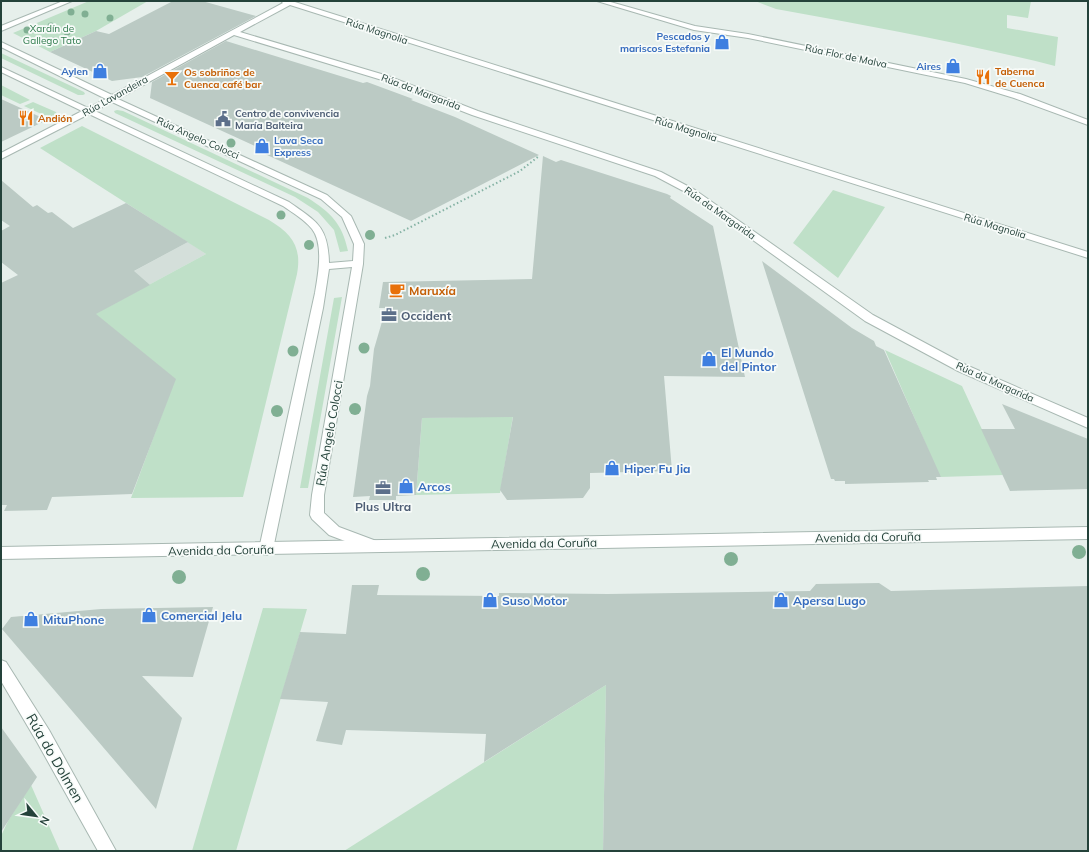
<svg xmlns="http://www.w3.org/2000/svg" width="1089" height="852" viewBox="0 0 1089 852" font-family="Mulish,sans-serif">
  <rect width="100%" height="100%" fill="#e6efeb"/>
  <path fill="#d4dfda" d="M188,242L206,254L1,365L5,341Z"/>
  <path fill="#bfe0c8" d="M89,1H148L96,31L50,52L13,33Z
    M755,1H1031L1028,18L1007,15V28L1058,37L1055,66C963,43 869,26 776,9Z
    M1,53L84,92L85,94L83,95H78L1,58Z
    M1,85L30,100L20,104L1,95Z
    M33,102L56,112L57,115L50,118L24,106Z
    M117,110L123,111L308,198C331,213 342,223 348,251L340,252L334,230L318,212L295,197L115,113L114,111Z
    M82,126L269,220C292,234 302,247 297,274L243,497L131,498L175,379L95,314L206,254L40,148Z
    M833,190L885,207L838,278L793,243Z
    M342,297L308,488H300L334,298Z
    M885,350L962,386L1003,475L940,477Z
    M513,416L500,493L416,495L422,418Z
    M263,608L307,609L236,851H192Z
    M606,685L603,851H344Z
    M31,785L60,851H1V836L8,821Z"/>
  <path fill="#bbcac4" d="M173,1H202L256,16L142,77L112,81L50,52L96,31L109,34Z
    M226,41L363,83L367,82L413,99L411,100L455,117L539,155L411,221L254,149L257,147L150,98L152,82Z
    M1,99L47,120L1,142Z
    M543,156L556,162L561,160L667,194L671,196L670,198L713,226L745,377L664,376L672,471L590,473V488L583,498L507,500L500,490L513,417L422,418L416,495L396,496V500H369L370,496L353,497L367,396L370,386L374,349L386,308H379L383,282L532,279Z
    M1,180L33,207L37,205L48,213L52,212L73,228L126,203L188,242L134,271L150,285L96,314L176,379L132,494L52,497L47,510L4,511L7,505H1V283L18,275L1,262V231L10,226L1,220Z
    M762,261L852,328L874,341L876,346L884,350L941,477H936L937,480H928L929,482L845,484V481H835L834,479H831Z
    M1002,404L1088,439V489L1010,491L981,429H1015Z
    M879,583L891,591L1088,586V851H603L606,685L484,762L486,734L346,730L342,745L316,741L328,702L280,699L300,632L346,634L352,585H379L377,595L499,596V593L608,594L810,591L816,584Z
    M213,607L193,677L142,676L182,718L156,809L2,629L11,617L101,609Z
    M1,727L37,777L1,832Z"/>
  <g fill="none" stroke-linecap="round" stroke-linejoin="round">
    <defs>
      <path id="minor" d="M63,1H72L1,31V26Z
        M281,1H295V2L1088,252V258L290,5L240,32L388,76L478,111L661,172L695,190L873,315L966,365L1088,418V428L958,371L865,321L689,194L655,176L472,115L382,80L234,35L118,99L327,195L351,216L364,244L363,264L324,495V513L339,527L379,542L381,546L379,550L374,552L329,535L312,519L310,515L312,495L352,267L329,269L323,308L273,549L271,553L266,555L261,553L259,549L315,293C318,275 324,244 312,229C304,219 293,213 283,206L89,114L1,159V153L82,111L1,72V67L88,108L106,99L1,47V42L112,95L283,3ZM112,102L321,199L342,217L354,244L353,261L329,263C328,226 317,222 289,202L95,111Z
        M597,1H607L695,26L748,34L966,79L1020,94L1088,120V125L1014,98L965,83L748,38L694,30Z
        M1,660L6,662L49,730L116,851H98L37,742L1,681Z"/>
      <path id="tertiary" d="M1088,527V539L1,559V547Z"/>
    </defs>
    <use href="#minor" stroke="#a8b8b2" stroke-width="2"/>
    <use href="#tertiary" stroke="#a8b8b2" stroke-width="2"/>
    <path stroke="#86b3a5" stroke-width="2" stroke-dasharray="1.5 2.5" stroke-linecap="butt" d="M385,238L395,235L520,171L539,156"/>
    <use href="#minor" fill="#fff" fill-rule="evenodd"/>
    <use href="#tertiary" fill="#fff" fill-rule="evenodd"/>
  </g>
  <g fill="#80af93">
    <circle cx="71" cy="12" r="3.5"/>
    <circle cx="85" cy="14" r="3.5"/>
    <circle cx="110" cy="18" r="3.5"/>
    <circle cx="51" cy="26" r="3.5"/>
    <circle cx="27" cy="30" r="3.5"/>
    <circle cx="67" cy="32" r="3.5"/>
    <circle cx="54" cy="41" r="3.5"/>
    <circle cx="231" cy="143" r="4.5"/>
    <circle cx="281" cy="215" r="4.5"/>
    <circle cx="370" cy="235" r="5"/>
    <circle cx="309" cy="245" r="5"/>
    <circle cx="364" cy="348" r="5.5"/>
    <circle cx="293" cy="351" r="5.5"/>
    <circle cx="355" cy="409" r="6"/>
    <circle cx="277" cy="411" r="6"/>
    <circle cx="1079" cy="552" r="7"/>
    <circle cx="731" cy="559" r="7"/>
    <circle cx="423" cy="574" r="7"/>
    <circle cx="179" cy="577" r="7"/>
  </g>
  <defs>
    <symbol id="shop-bare" viewBox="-9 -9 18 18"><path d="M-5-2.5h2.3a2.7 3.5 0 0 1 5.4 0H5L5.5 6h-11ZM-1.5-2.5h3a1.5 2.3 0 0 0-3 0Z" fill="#3f7fe0" stroke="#f7fbf9" stroke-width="2.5" paint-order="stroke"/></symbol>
    <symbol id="restaurant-bare" viewBox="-9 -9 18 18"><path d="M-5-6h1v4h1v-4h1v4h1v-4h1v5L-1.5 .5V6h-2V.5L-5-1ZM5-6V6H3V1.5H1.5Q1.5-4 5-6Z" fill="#e8710a" stroke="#f7fbf9" stroke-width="2.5" paint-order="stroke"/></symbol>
    <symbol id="bar-bare" viewBox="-9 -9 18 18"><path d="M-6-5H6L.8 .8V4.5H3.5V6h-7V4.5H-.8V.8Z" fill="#e8710a" stroke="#f7fbf9" stroke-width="2.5" paint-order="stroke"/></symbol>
    <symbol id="civic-bare" viewBox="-9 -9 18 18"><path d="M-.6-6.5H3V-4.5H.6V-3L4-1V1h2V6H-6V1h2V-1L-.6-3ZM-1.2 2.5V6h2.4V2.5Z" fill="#5c6f8a" stroke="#f7fbf9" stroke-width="2.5" paint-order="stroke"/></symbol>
    <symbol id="cafe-bare" viewBox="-9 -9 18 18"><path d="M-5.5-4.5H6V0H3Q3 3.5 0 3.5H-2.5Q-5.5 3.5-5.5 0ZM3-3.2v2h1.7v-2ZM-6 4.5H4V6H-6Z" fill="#e8710a" stroke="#f7fbf9" stroke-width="2.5" paint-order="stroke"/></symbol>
    <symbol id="office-bare" viewBox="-9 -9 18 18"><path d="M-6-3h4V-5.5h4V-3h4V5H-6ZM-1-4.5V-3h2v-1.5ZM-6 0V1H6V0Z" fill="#5c6f8a" stroke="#f7fbf9" stroke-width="2.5" paint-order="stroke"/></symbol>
  </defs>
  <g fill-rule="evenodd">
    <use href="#shop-bare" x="711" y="31" width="22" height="22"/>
    <use href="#shop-bare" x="942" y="55" width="22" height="22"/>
    <use href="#shop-bare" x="89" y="60" width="22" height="22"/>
    <use href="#restaurant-bare" x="972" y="66" width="22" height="22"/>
    <use href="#bar-bare" x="161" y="67" width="22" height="22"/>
    <use href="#restaurant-bare" x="15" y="107" width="22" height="22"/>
    <use href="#civic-bare" x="212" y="108" width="22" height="22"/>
    <use href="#shop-bare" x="251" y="135" width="22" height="22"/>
    <use href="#cafe-bare" x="386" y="279" width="22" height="22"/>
    <use href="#office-bare" x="378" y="304" width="22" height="22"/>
    <use href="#shop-bare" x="698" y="348" width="22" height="22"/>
    <use href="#shop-bare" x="601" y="457" width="22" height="22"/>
    <use href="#shop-bare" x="395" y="475" width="22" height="22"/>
    <use href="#office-bare" x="372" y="477" width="22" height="22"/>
    <use href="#shop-bare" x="479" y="589" width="22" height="22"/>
    <use href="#shop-bare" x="770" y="589" width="22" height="22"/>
    <use href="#shop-bare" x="138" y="604" width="22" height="22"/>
    <use href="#shop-bare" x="20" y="608" width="22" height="22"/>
  </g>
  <g text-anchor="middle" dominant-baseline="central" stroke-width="3.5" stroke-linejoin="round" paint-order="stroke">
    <g font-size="10" fill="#2d7a4b" stroke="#f7fbf9">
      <text x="52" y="28">Xardín de<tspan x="52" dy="12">Gallego Tato</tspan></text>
    </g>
    <g font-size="10" fill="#24423a" stroke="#f7fbf9">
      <text transform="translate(377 31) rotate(18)">Rúa Magnolia</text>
      <text transform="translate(846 56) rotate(12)">Rúa Flor de Malva</text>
      <text transform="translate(421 92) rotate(21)">Rúa da Margarida</text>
      <text transform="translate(115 96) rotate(-29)">Rúa Lavandeira</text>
      <text transform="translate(686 129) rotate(17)">Rúa Magnolia</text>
      <text transform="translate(198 138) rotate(24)">Rúa Angelo Colocci</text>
      <text transform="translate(720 213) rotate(35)">Rúa da Margarida</text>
      <text transform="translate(995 226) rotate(17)">Rúa Magnolia</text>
      <text transform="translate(995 382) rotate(24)">Rúa da Margarida</text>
    </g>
    <g font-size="10" font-weight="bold" fill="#366cbe" stroke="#f7fbf9" text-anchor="end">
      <text x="710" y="36">Pescados y<tspan x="710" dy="12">mariscos Estefania</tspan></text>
      <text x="941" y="66">Aires</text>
      <text x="88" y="71">Aylen</text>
      <text x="274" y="140" text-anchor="start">Lava Seca<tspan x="274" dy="12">Express</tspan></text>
    </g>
    <g font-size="10" font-weight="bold" fill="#c56008" stroke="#f7fbf9" text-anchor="start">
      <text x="995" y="71">Taberna<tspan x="995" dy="12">de Cuenca</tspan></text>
      <text x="184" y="72">Os sobriños de<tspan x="184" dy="12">Cuenca café bar</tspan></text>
      <text x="38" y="118">Andión</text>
    </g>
    <g font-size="10" font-weight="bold" fill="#4e5e75" stroke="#f7fbf9" text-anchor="start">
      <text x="235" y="113">Centro de convivencia<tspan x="235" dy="12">María Balteira</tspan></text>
    </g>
    <g font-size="12" font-weight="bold" fill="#c56008" stroke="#f7fbf9" text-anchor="start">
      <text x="409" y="290">Maruxía</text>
    </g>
    <g font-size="12" font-weight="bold" fill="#4e5e75" stroke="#f7fbf9" text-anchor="start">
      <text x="401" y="315">Occident</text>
      <text x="383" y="506" text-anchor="middle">Plus Ultra</text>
    </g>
    <g font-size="12" font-weight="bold" fill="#366cbe" stroke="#f7fbf9" text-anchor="start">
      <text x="721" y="352">El Mundo<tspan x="721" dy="14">del Pintor</tspan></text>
      <text x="624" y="468">Hiper Fu Jia</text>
      <text x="418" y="486">Arcos</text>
      <text x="502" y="600">Suso Motor</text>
      <text x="793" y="600">Apersa Lugo</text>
      <text x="161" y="615">Comercial Jelu</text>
      <text x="43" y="619">MituPhone</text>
    </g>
    <g font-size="12" fill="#24423a" stroke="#f7fbf9">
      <text transform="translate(329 433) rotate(-80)">Rúa Angelo Colocci</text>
      <text transform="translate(868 537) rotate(-1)">Avenida da Coruña</text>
      <text transform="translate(544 543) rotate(-1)">Avenida da Coruña</text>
      <text transform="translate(221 550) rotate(-1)">Avenida da Coruña</text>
    </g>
    <g font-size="14" fill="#24423a" stroke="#f7fbf9">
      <text transform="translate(55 758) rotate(60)">Rúa do Dolmen</text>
    </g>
  </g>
  <rect width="1089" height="852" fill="none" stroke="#24423a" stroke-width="4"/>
  <g transform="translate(36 816) rotate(119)" stroke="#f7fbf9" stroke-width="3" paint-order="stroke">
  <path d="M0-3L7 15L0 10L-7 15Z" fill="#24423a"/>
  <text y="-6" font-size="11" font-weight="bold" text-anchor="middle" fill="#24423a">N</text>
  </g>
</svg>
